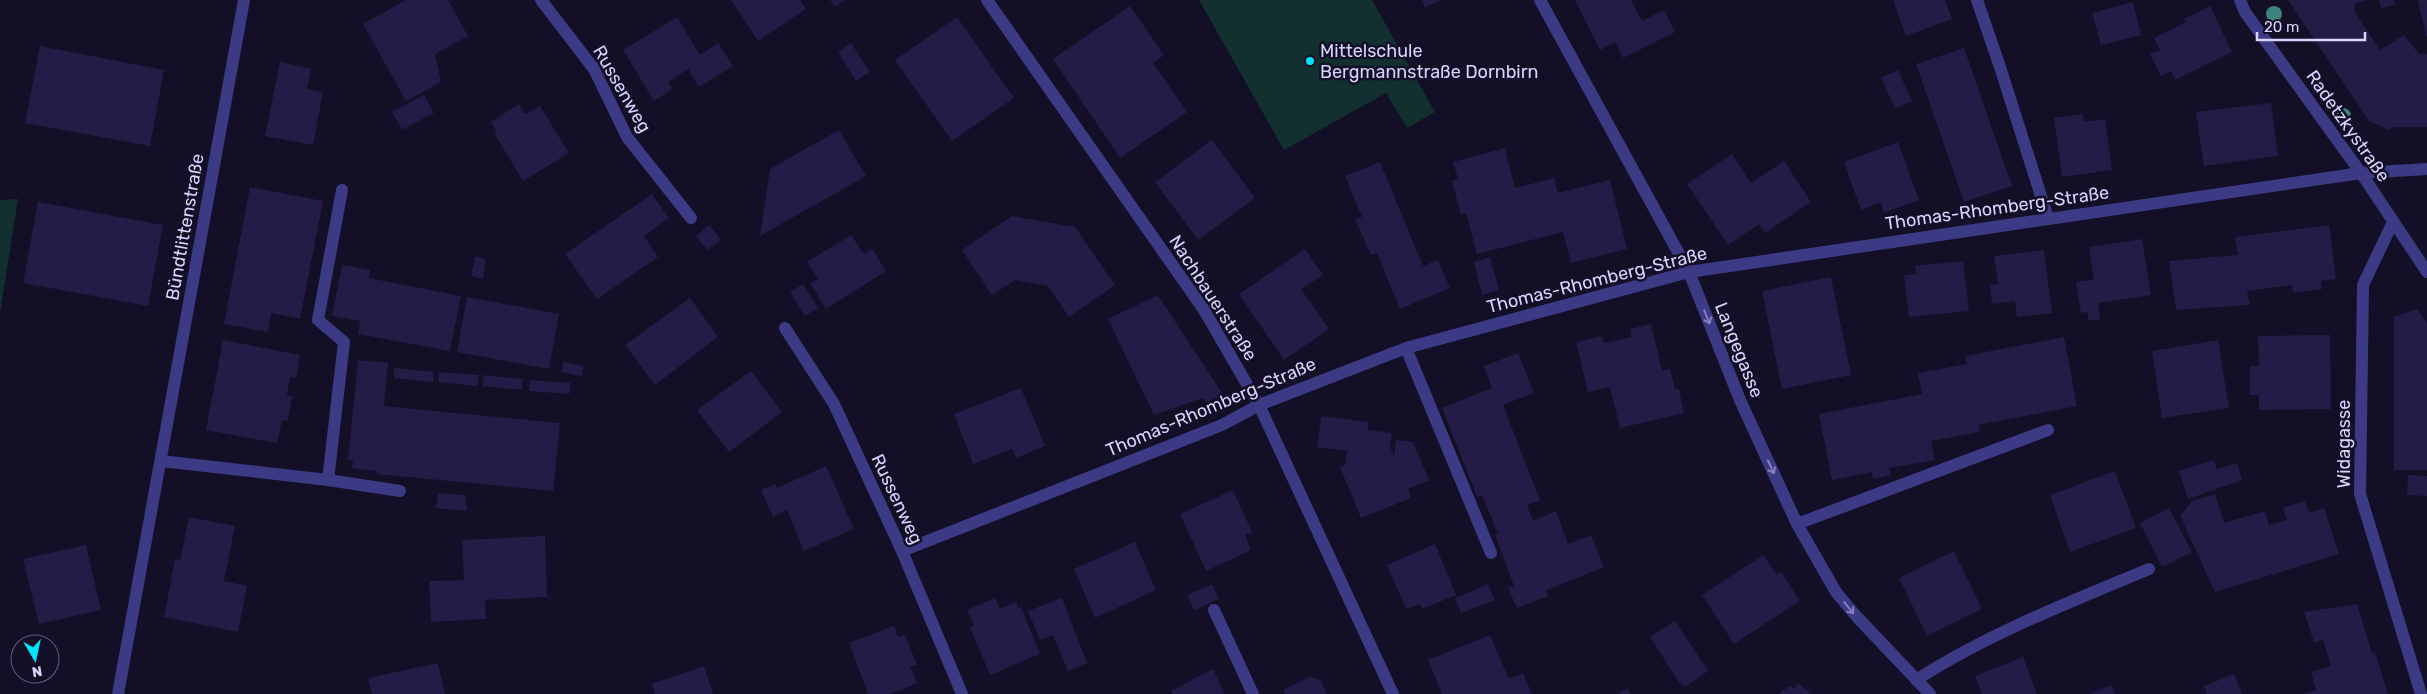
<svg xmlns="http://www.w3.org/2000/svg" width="2427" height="694" viewBox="0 0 2427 694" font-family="Rubik,sans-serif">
  <rect width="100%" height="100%" fill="#130f26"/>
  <path fill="#12302f" d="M1199,0H1372L1435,112L1407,128L1386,93L1284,150Z
    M18,199L0,313V200Z"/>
  <path fill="#241b47" d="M406,0H448L468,36L435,54L441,82L406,101L363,24Z
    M731,0H800L806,9L758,41Z
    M830,0H845L835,7Z
    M1422,0H1442L1425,7Z
    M1575,0H1631L1642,21L1664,10L1675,32L1623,58L1615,42L1600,50Z
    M1893,0H1945L1952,19L1906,36Z
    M2288,0H2368L2356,3L2354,11L2380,50L2404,35L2419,54H2427V127H2391L2390,130L2369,121Z
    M2379,0H2393L2395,5L2381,8Z
    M2418,0H2427V36H2426Z
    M2133,2L2141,35L2101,45L2092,13Z
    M1130,6L1164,55L1153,63L1187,112L1120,158L1053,59Z
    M2210,6L2232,52L2175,80L2171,71L2161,76L2150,54L2160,50L2154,38L2186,22L2184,19Z
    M677,17L700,55L718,43L733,66L699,87L688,69L668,82L672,89L654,101L623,50Z
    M957,17L1014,98L952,141L895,60Z
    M851,43L870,72L856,81L838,52Z
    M40,46L164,70L150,146L25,123Z
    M1964,48L2012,186L1964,202L1916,64Z
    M280,62L311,69L307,89L323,92L313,145L265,136Z
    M1898,70L1912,101L1895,108L1881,78Z
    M424,95L434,113L402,130L392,112Z
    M2271,103L2278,156L2204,166L2196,112Z
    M519,104L525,114L540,106L569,153L523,181L494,133L497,131L491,122Z
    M2082,114L2084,122L2105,119L2112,170L2062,177L2054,118Z
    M839,130L866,176L760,236L770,169Z
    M1212,140L1255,198L1198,240L1155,182Z
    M1898,142L1919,200L1884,213L1881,202L1861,210L1844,162Z
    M1505,148L1515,188L1554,178L1558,193L1610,180L1627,249L1571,263L1563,232L1477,254L1466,213L1461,215L1452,181L1458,179L1453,162Z
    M1732,154L1751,183L1784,161L1811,202L1765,233L1759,224L1728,245L1687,184Z
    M1380,162L1423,266L1438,260L1450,288L1400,309L1377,253L1371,255L1355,219L1362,217L1345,176Z
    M250,187L323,201L300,319L271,313L268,332L224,324Z
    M652,194L669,218L644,236L658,257L597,299L565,254Z
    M38,202L163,225L148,306L23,283Z
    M1012,216L1075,227L1115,285L1069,317L1048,286L1015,280L992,295L962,250Z
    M709,225L721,240L707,250L696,236Z
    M2329,225L2336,279L2321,281L2322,289L2293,293L2292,285L2247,291L2250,305L2176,310L2169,261L2238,255L2235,237Z
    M851,235L864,254L872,249L886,271L826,309L810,283L818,279L807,262Z
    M2142,239L2151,295L2098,303L2100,319L2089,321L2087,312L2081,313L2076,282L2094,280L2089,247Z
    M1305,249L1323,275L1301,289L1329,329L1284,360L1239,294Z
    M2044,250L2052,313L2017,317L2015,301L1992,304L1990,285L1998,284L1994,256Z
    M475,256L486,259L483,279L471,276Z
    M1490,257L1499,290L1482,295L1474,262Z
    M1963,261L1969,311L1909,317L1904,275L1916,274L1915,266Z
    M342,265L370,270L369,278L461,296L450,351L358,334L360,321L332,316Z
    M1831,277L1851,375L1782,389L1762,291Z
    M803,284L818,308L805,316L790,292Z
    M1158,295L1224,396L1206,402L1203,398L1154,415L1108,319Z
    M467,297L559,314L549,369L457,352Z
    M690,298L718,337L655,385L625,345Z
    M2417,309L2427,323V470H2394V317Z
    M1651,324L1662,371L1670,369L1675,389H1679L1684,413L1620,428L1610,387L1588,392L1576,342L1602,336L1604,343L1632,337L1630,329Z
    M2330,335L2331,409L2259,410V395H2250V366H2259L2258,336Z
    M2064,337L2077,406L1978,425L1980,432L1931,441L1935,460L1889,468L1891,475L1873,479L1872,472L1832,480L1819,414L1922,394L1918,373L1967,364L1965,356Z
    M223,340L300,355L296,378L290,377L287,395L292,396L288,421L282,420L277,443L206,430Z
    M2218,340L2229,408L2162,418L2152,351Z
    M1518,353L1534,393L1503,405L1540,500L1527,505L1533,521L1556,511L1568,544L1591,535L1604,567L1546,590L1548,596L1517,608L1508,588L1514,586L1495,535L1498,534L1482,495L1477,497L1442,408L1492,388L1484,366Z
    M358,360L388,363L384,406L560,423L553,491L377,474V471L352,468L353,461L348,460Z
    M563,362L584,366L581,376L562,372Z
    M394,368L434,372L433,382L394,378Z
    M751,371L782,412L729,452L697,410Z
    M439,372L479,375L477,386L438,382Z
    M484,375L523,379L522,390L482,386Z
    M530,380L571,383L569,394L529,391Z
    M1021,388L1045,446L1016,458L1012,449L973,464L954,414Z
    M1321,416L1368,422V430L1392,433L1390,446L1394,457L1396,440L1413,442L1429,480L1408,489L1411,498L1361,518L1340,467L1345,465L1347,451L1317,447Z
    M2214,460L2217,469L2237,463L2242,480L2188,499L2179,471Z
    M826,466L854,529L804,551L787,510L773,517L761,490L775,484L777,488Z
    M2115,471L2136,528L2070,552L2050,495Z
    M2408,475L2427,476V496L2407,495Z
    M1233,490L1252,532L1245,535L1251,550L1206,571L1180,514Z
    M438,493L465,495L467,511L436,508Z
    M2215,494L2224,523L2265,511L2269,525L2287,520L2283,508L2305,501L2309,513L2324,508L2339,554L2215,592L2180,516L2192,501Z
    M2169,508L2192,552L2162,567L2140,523Z
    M189,517L235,526L224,581L247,586L238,632L164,617L175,559L180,560Z
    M545,536L547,597L485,600L486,619L431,622L429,581L464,580L462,540Z
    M1135,542L1156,590L1095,618L1074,569Z
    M1435,544L1456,595L1422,609L1420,604L1406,609L1387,565Z
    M86,545L101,610L39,624L23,559Z
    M1954,551L1982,609L1927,636L1899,578Z
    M1763,555L1777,575L1781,572L1800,601L1734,644L1702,595Z
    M1212,584L1219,599L1194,610L1187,595Z
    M1488,584L1495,600L1461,613L1455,598Z
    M995,598L1000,609L1016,602L1018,608L1021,607L1040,654L990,675L970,627L974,625L967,610Z
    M1062,598L1087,663L1068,671L1053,635L1040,640L1028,611Z
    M2357,604L2372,653L2375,652L2388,694H2305L2316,690L2311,672L2331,666L2323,640L2314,642L2304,612Z
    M1675,621L1708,671L1685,687L1679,682L1650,637Z
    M894,626L898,637L905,635L917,665L910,667L917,683L890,694H868L849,643Z
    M1490,635L1509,679L1523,673L1532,694H1442L1428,660Z
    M2023,657L2037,694H1982L1975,676Z
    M438,663L445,694H372L368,678Z
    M704,666L713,694H655L652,684Z
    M1213,669L1225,694H1172L1171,691Z
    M2234,674L2242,694H2207L2204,686Z
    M1309,677L1320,680L1327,694H1285L1283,690Z
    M1798,683L1811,694H1778L1790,686L1794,689Z
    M2111,685L2115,694H2090Z
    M1628,688L1631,694H1616Z"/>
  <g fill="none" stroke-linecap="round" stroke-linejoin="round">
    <path stroke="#3d3a85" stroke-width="12" d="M541,0L594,69L627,137L691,218
      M987,0L1204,310L1259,405L1393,694
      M1540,0L1689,272L1740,400L1797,524L1836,592L1857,617L1930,694
      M1977,0L2000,67L2048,218
      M2240,0L2245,12L2361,173L2427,272
      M2393,222L2363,285L2360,494L2421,694
      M785,328L834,404L902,551L962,694
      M1406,348L1491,553
      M161,461L328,480L400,491
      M328,480L344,342L318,320L342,190
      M1797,524L2048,430
      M902,551L1222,425L1259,405L1406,348L1689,272L2361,173L2427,169
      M1214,610L1253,694
      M1916,680C1989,633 2070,602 2149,569
      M118,694L244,0"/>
  </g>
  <g fill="#3d827b">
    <circle cx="2274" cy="14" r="8"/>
    <circle cx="2343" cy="116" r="8"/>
  </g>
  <defs><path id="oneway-shaft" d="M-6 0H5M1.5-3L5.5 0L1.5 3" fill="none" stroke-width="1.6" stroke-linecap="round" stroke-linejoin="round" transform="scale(1.25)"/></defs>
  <g stroke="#837fbc">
    <use href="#oneway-shaft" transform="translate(1707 317) rotate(68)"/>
    <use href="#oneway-shaft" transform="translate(1771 467) rotate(65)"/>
    <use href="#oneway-shaft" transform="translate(1849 608) rotate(51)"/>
  </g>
  <circle fill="#00e5ff" stroke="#130f26" stroke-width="2" cx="1310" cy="61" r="5"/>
  <g text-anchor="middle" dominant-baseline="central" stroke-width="5" stroke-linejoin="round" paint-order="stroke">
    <g font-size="18" fill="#d9d4ff" stroke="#130f26" text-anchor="start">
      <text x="1320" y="51">Mittelschule<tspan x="1320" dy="21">Bergmannstraße Dornbirn</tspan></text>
    </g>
    <g font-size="18" fill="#d9d4ff" stroke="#130f26">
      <text transform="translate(622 89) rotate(60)">Russenweg</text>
      <text transform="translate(2348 126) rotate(55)">Radetzkystraße</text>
      <text transform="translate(1997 208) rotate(-8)">Thomas-Rhomberg-Straße</text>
      <text transform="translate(185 227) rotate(-80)">Bündtlittenstraße</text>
      <text transform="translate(1597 280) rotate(-14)">Thomas-Rhomberg-Straße</text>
      <text transform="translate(1213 298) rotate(57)">Nachbauerstraße</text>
      <text transform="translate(1739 350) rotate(68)">Langegasse</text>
      <text transform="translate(1211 407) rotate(-23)">Thomas-Rhomberg-Straße</text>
      <text transform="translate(2344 444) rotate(-90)">Widagasse</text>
      <text transform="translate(897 499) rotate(65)">Russenweg</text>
    </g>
  </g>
  <g transform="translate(35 659) rotate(171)"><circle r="24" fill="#130f26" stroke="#625e7d"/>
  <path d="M0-4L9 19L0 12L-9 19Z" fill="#00e5ff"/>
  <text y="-8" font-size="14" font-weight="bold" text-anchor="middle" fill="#d9d4ff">N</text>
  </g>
  <path d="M2257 32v8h108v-8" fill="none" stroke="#d9d4ff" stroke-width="2.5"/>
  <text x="2264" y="32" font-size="15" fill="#d9d4ff" stroke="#130f26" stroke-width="4" paint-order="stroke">20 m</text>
</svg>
